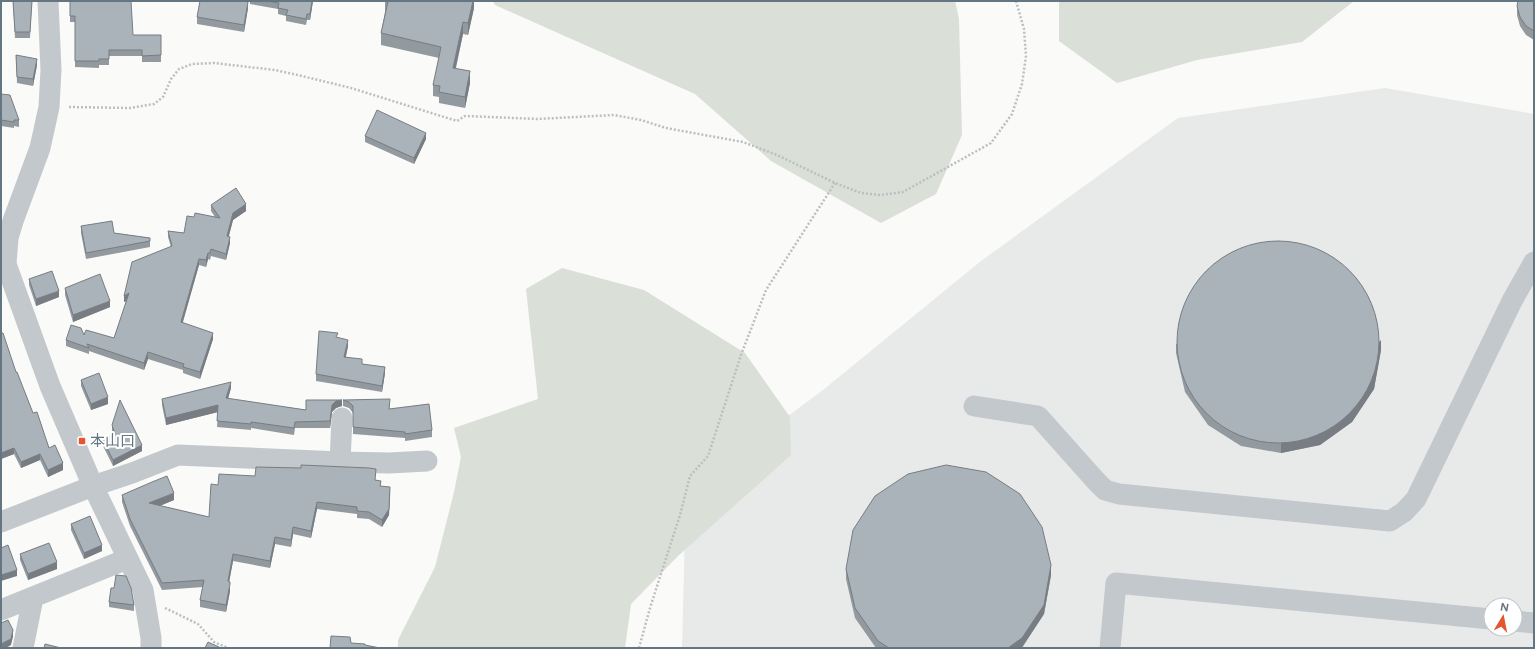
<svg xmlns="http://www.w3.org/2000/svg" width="1535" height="649" viewBox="0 0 1535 649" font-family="Figtree,'Noto Sans JP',sans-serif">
  <rect width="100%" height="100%" fill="#fafaf8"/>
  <path fill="#e8e9e9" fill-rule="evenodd" d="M1385,88L1534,114V648H682L686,492L823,390L981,261L1178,118ZM1491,605H1515V629H1491Z"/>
  <path fill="#dadfd7" d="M493,1H955L959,19L962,135L936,194L881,223L771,161L695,94L495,5Z
    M1059,1H1354L1302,42L1197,60L1117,83L1059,41Z
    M562,268L644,290L745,353L790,417L791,455L678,556L631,604L625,648H398V640L435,567L454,492L461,457L454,428L538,399L526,289Z"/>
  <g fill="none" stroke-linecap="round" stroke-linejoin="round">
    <path stroke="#bbbfc2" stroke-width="2.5" stroke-dasharray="2 2" stroke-linecap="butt" d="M69,107L130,108L154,104L163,97L171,79L179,69L192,64L214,63L275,70L302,76L351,88L457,121L465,116L537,119L614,115L641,120L666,128L743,142L777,155L835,183L861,193L881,195L903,192L991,143L1012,114L1022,84L1026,56L1024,29L1016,1
      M165,608L198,624L214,642L228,648
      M639,648L650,608L680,515L690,476L708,456L741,355L766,290L835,183"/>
    <path stroke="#c3c8cc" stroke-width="21" d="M48,1L51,70L49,107L40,148L13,221L8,238L6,264L50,386L93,486L143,590L151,638V648
      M974,406L1038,416L1096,481L1105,490L1119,494L1390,521L1404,512L1416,499L1512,301L1534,262
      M340,462L342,418
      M1,522L93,486L132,473L178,455L340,462L389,463L427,461
      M1,610L127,559
      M1515,621L1534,623
      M23,648L33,598
      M1110,648L1116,583L1491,619"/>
  </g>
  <path fill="#929a9f" d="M13,1H32L30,38H15Z
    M70,1L133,35H161V62H142V56H109V65H99V68L75,67V22H70Z
    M250,1H313L310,20H307L306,25L286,21V16L278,14V9L250,4Z
    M385,1H474V8L468,35L463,34L456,68L470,83L465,108L439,103V97L433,96V85L439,58L381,45V33L385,12Z
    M1534,1V40L1526,35L1520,26L1517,15V6Z
    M248,8L244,32L197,24V17Z
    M16,55L37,65L33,86L17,83Z
    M1,94L19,120V127L14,126V128L1,126Z
    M365,136L426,139L414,164L365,142Z
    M211,205L246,211L233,220L229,236L230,243L226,260L211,256L210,260L208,259L206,267L199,265L182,323L213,339L200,379L183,373V370L148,359L144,370L89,351V354L66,346V340L84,335L114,338L127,301L124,302L171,247L168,237V231L184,233L194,217H215L211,211Z
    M81,226L114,233L150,238V247L86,259L81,233Z
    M29,279L59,297L36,306L29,285Z
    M65,288L110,307L73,322L65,295Z
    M338,337L348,346L346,357L385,373L382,392L316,381V374Z
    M1176,344L1381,350L1374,389L1352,422L1320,445L1281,453L1241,446L1208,425L1185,392L1176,353Z
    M16,372L33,413L49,448L63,470L48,477L40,460L21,468L14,454L1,459Z
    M81,380L108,404L91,410L81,386Z
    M231,388L228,399L306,410L342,406L336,408L332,412L330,428H295L294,435L251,428V430L217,427L218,412L166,425L162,405V399Z
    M343,400L390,405L389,409L432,430V437L405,441V438L353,434V413L349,408L343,406Z
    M112,425L142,451L113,466L103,446V440L113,435L112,432Z
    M255,476L376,480L381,486L390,494L389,515L382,527L369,519L357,518V514L317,509L311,538L293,534L291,547L275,544L270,568L233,561L229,582L230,591L226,612L200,607V600L203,587L162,590L130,526L122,502V495L174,500L160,506L209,517L218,485Z
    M71,524L102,551L84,559L71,530Z
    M20,554L57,569L28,580L20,560Z
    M846,569L1051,575L1044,614L1022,648H876L855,618L846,579Z
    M114,588L134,605V611L109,607V602Z"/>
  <path fill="#777d82" d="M312,1H313L310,20V14Z
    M473,1H474V8L468,35V23Z
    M248,2V8L244,32V25Z
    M463,22V34L453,79V68Z
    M37,59V65L33,86V79Z
    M470,71V83L465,108V97Z
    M426,133V139L414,164V158Z
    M2,200V207L1,208V202Z
    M246,204V211L233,220L227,242V236L233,213Z
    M230,237V243L226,260V254Z
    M208,253V259L206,267V260Z
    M199,259V265L181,329V322Z
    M59,291V297L36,306V299Z
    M129,293V300L124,302V296Z
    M110,301V307L73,322V315Z
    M213,333V339L200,379V372Z
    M348,340V346L344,364V357Z
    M1381,340V350L1374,389L1352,422L1320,445L1281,453V444Z
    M148,352V359L144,370V363Z
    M385,367V373L382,392V386Z
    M231,382V388L226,405V398Z
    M108,397V404L91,410V404Z
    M342,400V406L336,408L332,412L330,428V421L332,405L336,401Z
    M218,405V412L166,425V418Z
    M142,445V451L113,466V460Z
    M14,448V454L1,459V453Z
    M40,454V460L21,468V462Z
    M63,463V470L48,477V470Z
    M390,487L389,515L382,527V520Z
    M174,493V500L149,510V503Z
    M317,502V509L311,538V531Z
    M293,527V534L291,547V540Z
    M275,537V544L270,568V561Z
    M102,545V551L84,559V553Z
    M233,554V561L228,588V581Z
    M57,562V569L28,580V574Z
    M1051,565V575L1044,614L1022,647V648H1008Z
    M17,570V576L1,581V575Z
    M230,584V591L226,612V605Z
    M13,630V637L11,645L6,648H1V644Z"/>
  <path fill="#aab3b9" stroke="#777d82" d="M13,1H32L30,32H15Z
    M70,1H131L133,35H161V55L142,56V50H109V59H99V61H75V16H70Z
    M200,1H245L248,2L244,25L197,17Z
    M266,1H312L310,14H307L306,19L286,15L288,10L278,8L279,3Z
    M385,1H473L468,23L463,22L453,68L470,71L465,97L439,92L440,86L433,85L441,47L381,33L388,2Z
    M1518,1H1534V31L1526,26L1520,17L1517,6Z
    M16,55L37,59L33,79L17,77Z
    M1,94L10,95L19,120H14V122L1,120Z
    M377,110L426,133L414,158L365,136Z
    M236,188L246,204L233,213L227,236L230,237L226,254L211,249L210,253H208L206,260L199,259L181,322L213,333L200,372L183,367L184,364L148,352L144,363L87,344L89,348L66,340L71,325L81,328L84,335L86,330L114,338L129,293L124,296L132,262L172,246L168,231L184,233L187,216L194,217L195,213L220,218L211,205Z
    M112,221L114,233L150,238V241L86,253L81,226Z
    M1177 342a101 101 0 1 1 202 0a101 101 0 1 1-202 0Z
    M52,271L59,291L36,299L29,279Z
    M100,274L110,301L73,315L65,288Z
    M319,331L338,333L336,337L348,340L344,357L362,359V364L385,367L382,386L316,374Z
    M1,333H3L16,372H17L33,413L37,412L49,448L55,445L63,463L48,470L40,454L21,462L14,448L1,453Z
    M99,373L108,397L91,404L81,380Z
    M231,382L226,398L306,410V400H342L336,401L332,405L330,421L295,422L294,428L251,422V424L217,421L218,405L166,418L162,399Z
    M390,399L389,409L429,404L432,430L405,434V432L353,427V406L349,402L343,400Z
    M120,400L142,445L113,460L103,440L115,434L112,425Z
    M301,465L369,468L376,469L375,480L381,481L380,486L390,487L389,509L382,520L369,512L357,511V507L317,502L311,531L293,527L291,540L275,537L270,561L233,554L228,581L230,582V584L226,605L200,600L204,580L162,583L130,519L122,495L152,482L167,476L174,493L149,503L209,517L211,484L218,485L219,474L255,476L256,467L301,468Z
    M946,465L986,472L1020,494L1042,527L1051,565L1044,605L1022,638L1008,648H889L878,641L855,608L846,569L853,530L875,496L908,474Z
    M90,516L102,545L84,553L71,524Z
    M49,543L57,562L28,574L20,554Z
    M8,545L17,570L1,575V548Z
    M116,575L126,576L131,588L134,605L109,602L111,588H114Z
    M8,620L13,630L11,639L1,644V623Z
    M331,636L350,637L351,643L365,644V645L380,648H330Z
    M208,642L221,648H205Z
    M45,644L61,648H44Z"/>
  <rect fill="#e4572e" stroke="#fff" stroke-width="1.5" x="78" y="437" width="8" height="8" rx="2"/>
  <g text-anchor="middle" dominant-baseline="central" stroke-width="4" stroke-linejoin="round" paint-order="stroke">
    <g font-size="15" fill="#657683" stroke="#fff" text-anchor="start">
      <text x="90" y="441">本山口</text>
    </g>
  </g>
  <rect width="1535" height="649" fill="none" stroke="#657683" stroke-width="4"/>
  <g transform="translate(1503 617) rotate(10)"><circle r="19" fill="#ffffff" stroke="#c1c8cd"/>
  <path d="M0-3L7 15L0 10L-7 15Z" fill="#e4572e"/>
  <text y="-6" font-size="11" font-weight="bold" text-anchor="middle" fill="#657683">N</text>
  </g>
</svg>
